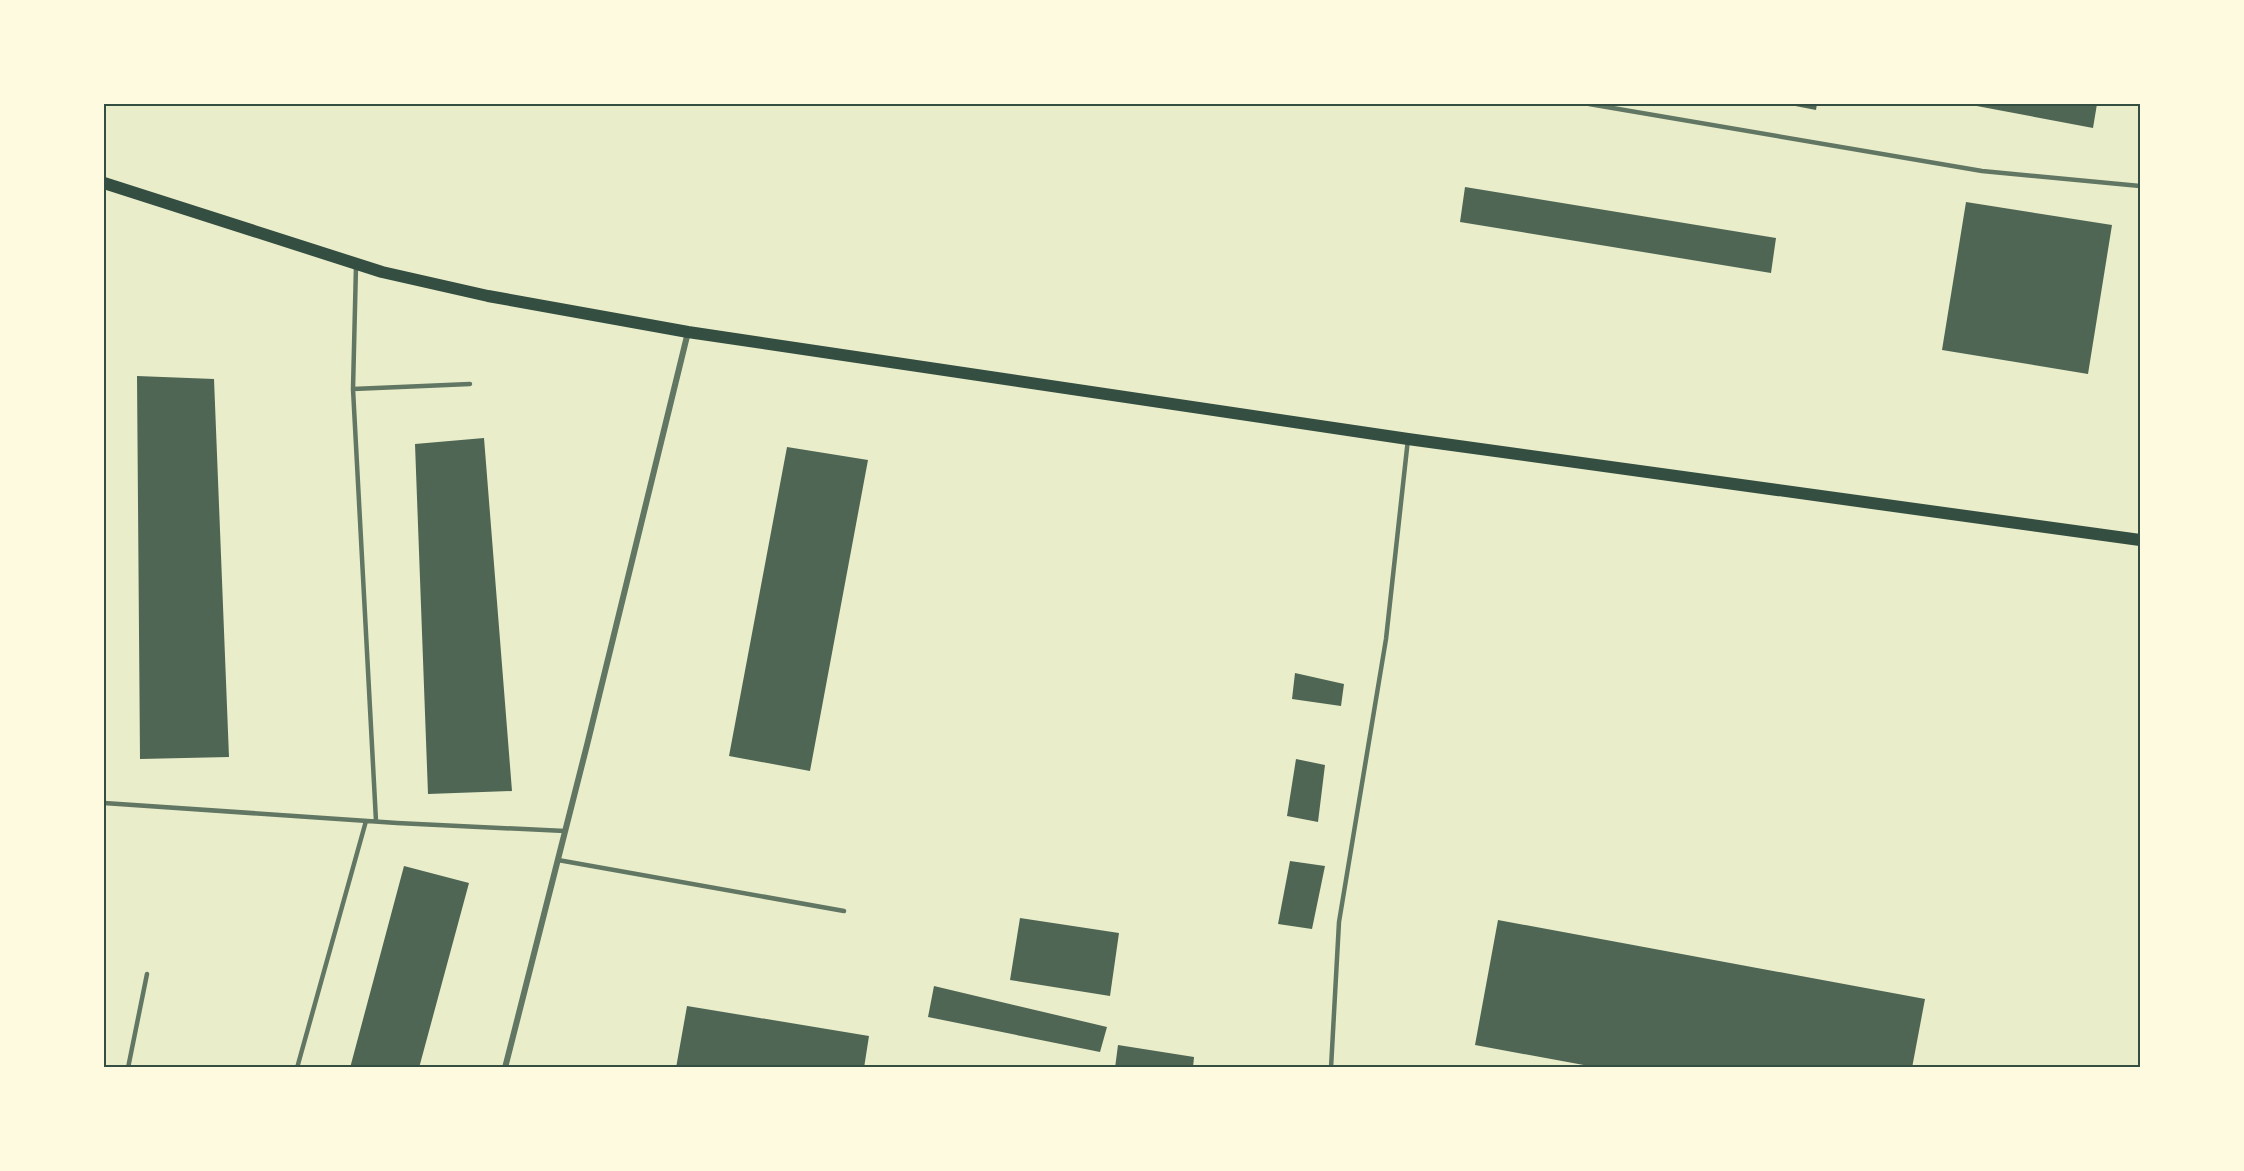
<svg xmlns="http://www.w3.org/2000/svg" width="2244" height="1171" viewBox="0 0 2244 1171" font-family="Overpass,sans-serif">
  <rect width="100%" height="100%" fill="#e9edc9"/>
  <path fill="#4f6655" d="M1785,104H1817L1816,110Z
    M1966,104H2097L2093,128Z
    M1465,187L1776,238L1771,273L1460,222Z
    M1966,202L2112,225L2088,374L1942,350Z
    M137,376L214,379L229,757L140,759Z
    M484,438L512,791L428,794L415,444Z
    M787,447L868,460L810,771L729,756Z
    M1295,673L1344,684L1341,706L1292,699Z
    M1296,759L1325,765L1318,822L1287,816Z
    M1290,861L1325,866L1312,929L1278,924Z
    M404,866L469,883L419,1068H350Z
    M1020,918L1119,933L1110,996L1010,980Z
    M1498,920L1925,999L1912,1068H1600L1475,1045Z
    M934,986L1107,1027L1100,1052L928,1017Z
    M687,1006L869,1036L864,1068H676Z
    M1118,1045L1194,1057L1193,1068H1115Z"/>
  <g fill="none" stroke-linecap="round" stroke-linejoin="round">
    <path stroke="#617663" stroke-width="4.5" d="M1589,104L1982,171L2140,186
      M356,266L353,389L376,821
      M353,389L470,384
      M104,803L397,823L565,831
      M558,860L844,911
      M128,1068L147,974
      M297,1068L366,821
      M1331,1068L1339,922L1386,639L1408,439"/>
    <path stroke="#617663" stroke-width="6" d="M505,1068L587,745L688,332"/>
    <path stroke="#344e41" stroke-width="12" d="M104,183L382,272L488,296L688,332L1408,439L2140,540"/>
  </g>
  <rect width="2244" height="1171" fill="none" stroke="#fefae0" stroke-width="210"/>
  <rect x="105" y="105" width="2034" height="961" fill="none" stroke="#344e41" stroke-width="2"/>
</svg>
